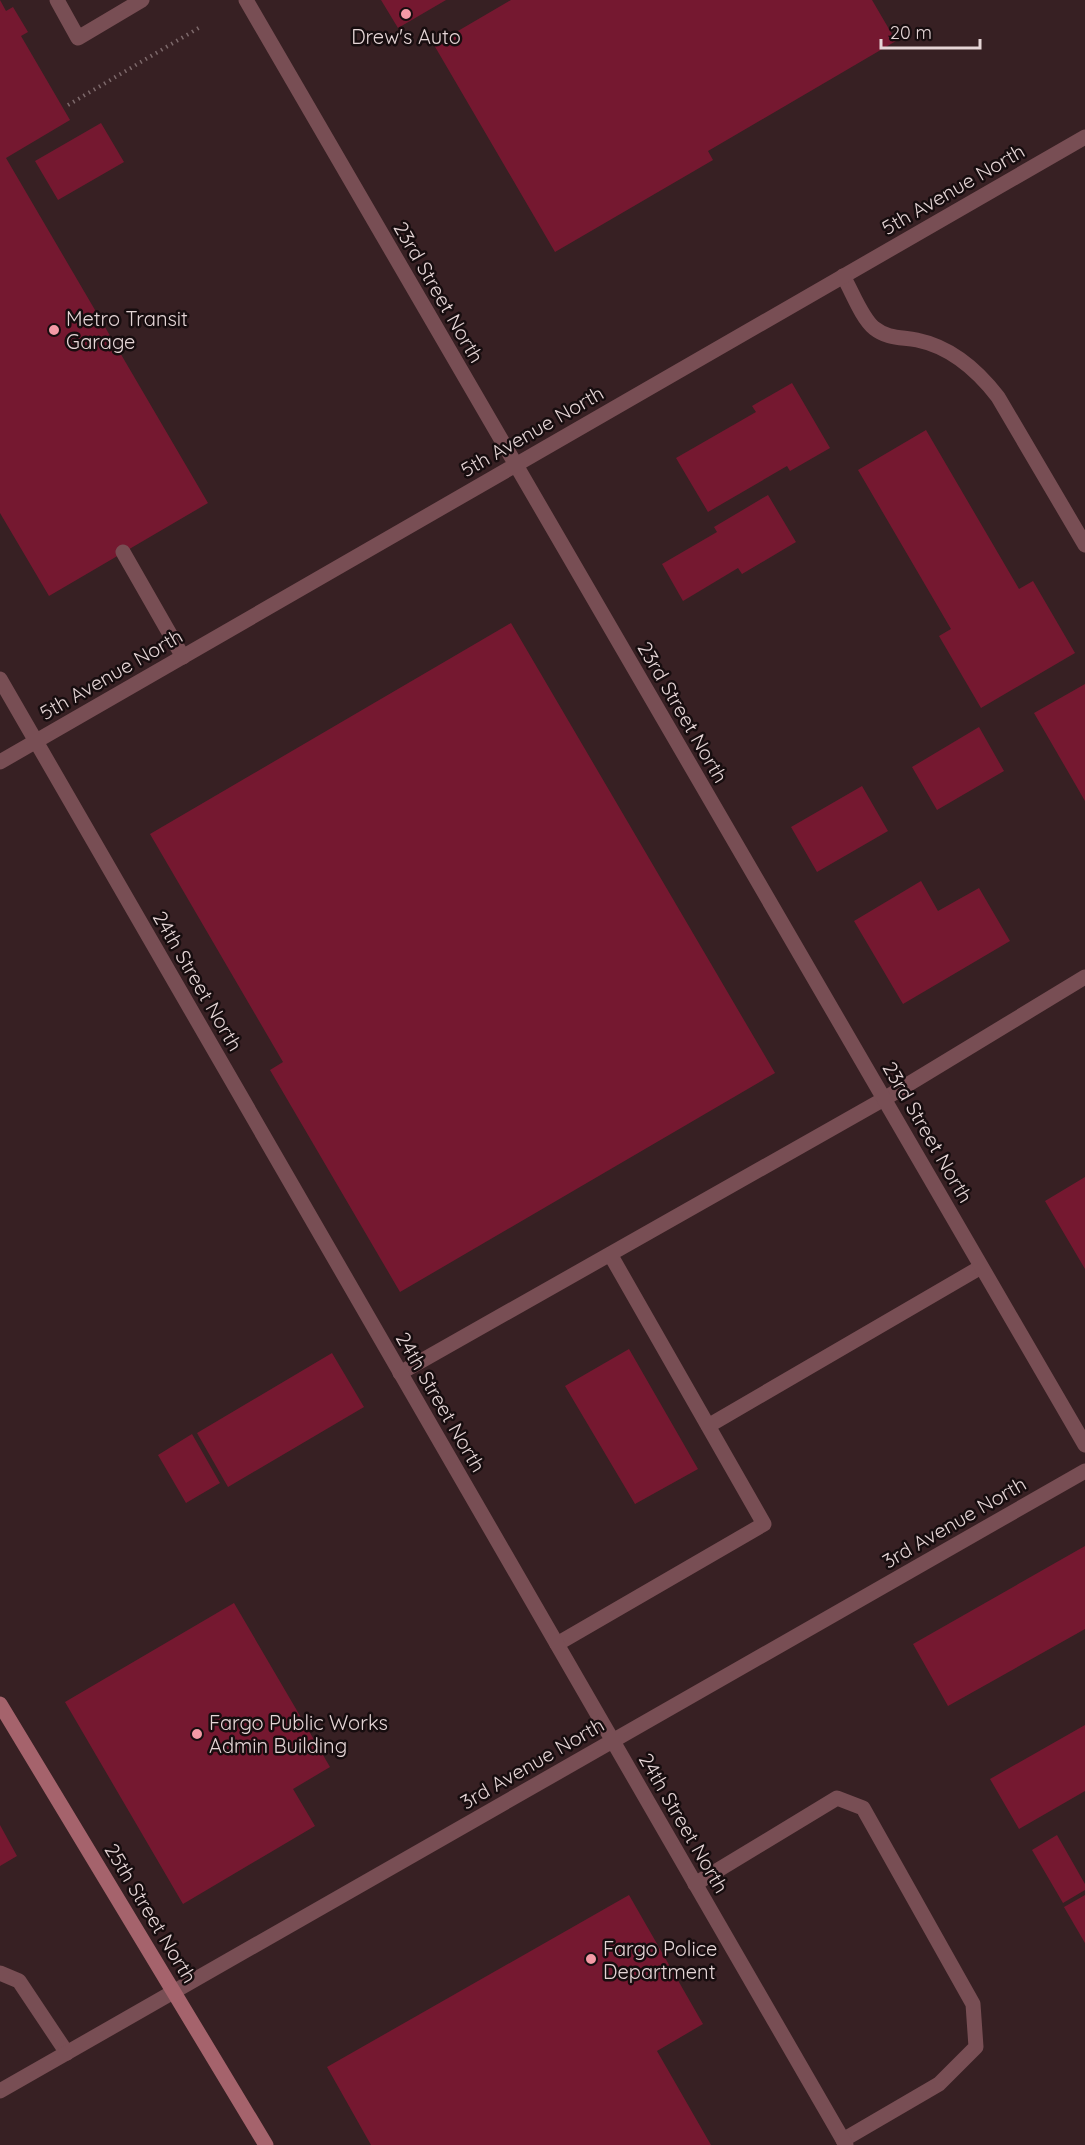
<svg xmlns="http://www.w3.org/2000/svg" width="1085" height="2145" viewBox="0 0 1085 2145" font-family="Quicksand,sans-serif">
  <rect width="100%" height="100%" fill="#372023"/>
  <path fill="#751830" d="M0,0L6,11L13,7L28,32L21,36L70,120L6,158L208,503L49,596L0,513Z
    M381,0H446L398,28Z
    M511,0H872L896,41L708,151L713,160L555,252L434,45Z
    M101,123L124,162L58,200L35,161Z
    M792,383L830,448L790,471L787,466L708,512L676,458L756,412L752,406Z
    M926,430L1019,589L1033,581L1075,653L981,708L939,636L951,629L858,470Z
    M768,495L796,542L742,574L738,568L683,601L662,564L717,532L714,527Z
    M511,623L775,1073L400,1292L270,1070L283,1062L150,834Z
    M1085,684V801L1034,713Z
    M979,727L1004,771L937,810L912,767Z
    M862,786L888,831L817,872L791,827Z
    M921,881L938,911L979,888L1010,941L903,1004L854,921Z
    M1085,1177V1269L1045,1201Z
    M629,1349L698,1469L635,1504L565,1386Z
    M332,1353L364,1407L228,1487L197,1433Z
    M192,1434L220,1483L186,1503L158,1455Z
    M1085,1546V1629L948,1706L913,1644Z
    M234,1603L330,1767L293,1789L315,1826L183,1904L65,1702Z
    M1085,1725V1791L1019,1829L990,1779Z
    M0,1825L17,1856L0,1866Z
    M1057,1835L1085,1884V1890L1063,1903L1032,1850Z
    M629,1895L703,2024L657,2051L711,2145H371L327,2067Z
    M1085,1895V1943L1064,1907Z"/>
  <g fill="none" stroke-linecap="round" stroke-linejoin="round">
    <path stroke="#7d696b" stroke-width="4" stroke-dasharray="1.5 4.5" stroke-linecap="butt" d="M68,105L202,26"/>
    <path stroke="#784e54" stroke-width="15" d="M57,0L78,38L142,0
      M843,276C852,291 861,317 874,328C888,339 901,337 917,340C951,347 978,371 998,397L1085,545
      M123,552L183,657
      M400,1373L884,1099L1085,977
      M708,1426L981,1267
      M557,1644L764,1524L610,1254
      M695,1884L837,1798L863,1808L973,2004L976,2047L939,2084L843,2140
      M0,1973L19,1981L67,2053"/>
    <path stroke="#784e54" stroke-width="15" d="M246,0L1085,1445
      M0,679L846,2145
      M0,762L1085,137
      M0,2091L1085,1471"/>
    <path stroke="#a5636c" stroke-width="15" d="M0,1704L266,2145"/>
  </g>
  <g fill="#f49aa6" stroke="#170d0f" stroke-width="2">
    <circle cx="406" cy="14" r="6"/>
    <circle cx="54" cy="330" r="6"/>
    <circle cx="197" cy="1734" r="6"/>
    <circle cx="591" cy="1959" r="6"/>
  </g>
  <g text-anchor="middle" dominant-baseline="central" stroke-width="5" stroke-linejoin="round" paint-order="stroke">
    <g font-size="20" fill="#e5d5d6" stroke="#170d0f" text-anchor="start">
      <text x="406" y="36" text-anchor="middle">Drew's Auto</text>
      <text x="66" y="318">Metro Transit<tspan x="66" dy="23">Garage</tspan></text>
      <text x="209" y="1722">Fargo Public Works<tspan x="209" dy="23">Admin Building</tspan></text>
      <text x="603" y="1948">Fargo Police<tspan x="603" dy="23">Department</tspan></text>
    </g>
    <g font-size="20" fill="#e5d5d6" stroke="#170d0f">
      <text transform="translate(953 189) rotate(-30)">5th Avenue North</text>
      <text transform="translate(439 292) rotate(60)">23rd Street North</text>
      <text transform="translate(532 431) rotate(-30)">5th Avenue North</text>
      <text transform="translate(111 674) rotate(-30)">5th Avenue North</text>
      <text transform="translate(683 712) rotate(60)">23rd Street North</text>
      <text transform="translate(198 981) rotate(60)">24th Street North</text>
      <text transform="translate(928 1132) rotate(60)">23rd Street North</text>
      <text transform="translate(441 1402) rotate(60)">24th Street North</text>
      <text transform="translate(954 1522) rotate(-30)">3rd Avenue North</text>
      <text transform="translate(532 1763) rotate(-30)">3rd Avenue North</text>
      <text transform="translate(684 1823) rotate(60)">24th Street North</text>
      <text transform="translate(151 1913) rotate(59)">25th Street North</text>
    </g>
  </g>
  <path d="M881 39v9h99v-9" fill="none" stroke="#e5d5d6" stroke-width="3"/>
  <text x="890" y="39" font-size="18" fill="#e5d5d6" stroke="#170d0f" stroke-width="4.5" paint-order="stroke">20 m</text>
</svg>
